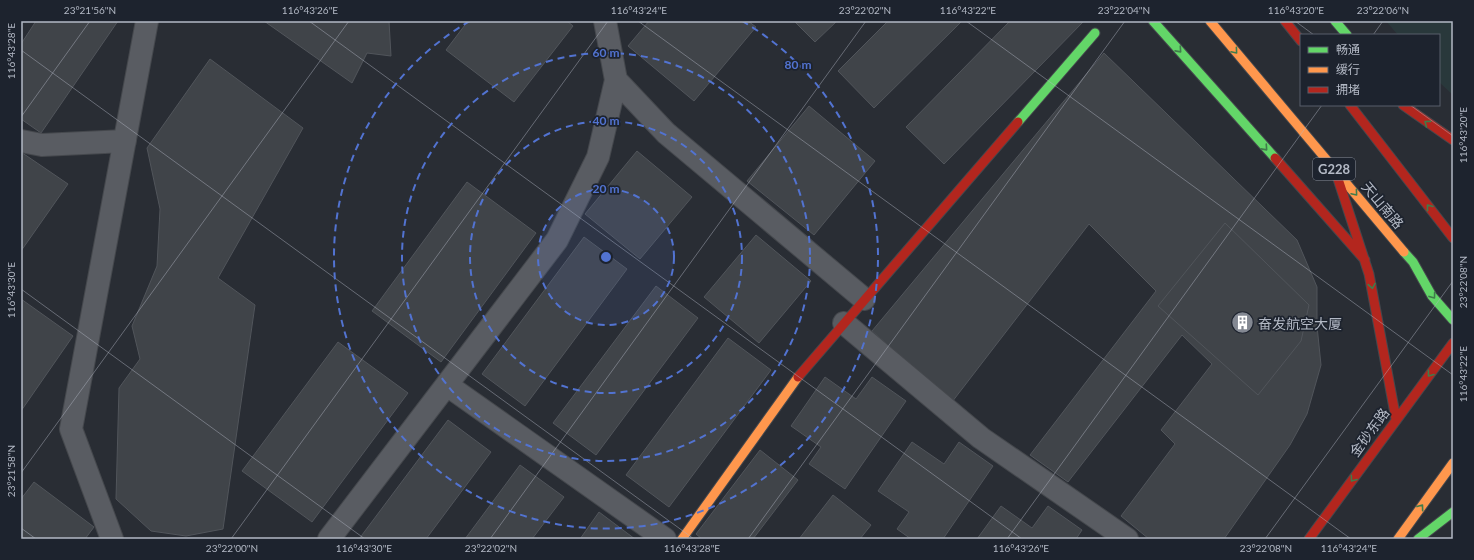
<svg xmlns="http://www.w3.org/2000/svg" width="1474" height="560" viewBox="0 0 1474 560" font-family="Lato,'Noto Sans SC',sans-serif">
  <rect width="100%" height="100%" fill="#292d34"/>
  <path fill="#29383b" d="M1386,21H1453V95L1439,82V35H1398Z"/>
  <path fill="#404449" stroke="#51555b" d="M36,21H118L41,133L21,119V44Z
    M264,21H389L391,56L367,53L352,83Z
    M468,21H567L573,26L514,102L446,50Z
    M649,21H748L756,27L694,101L628,46Z
    M794,21H837L815,42Z
    M888,21H962L874,108L838,71Z
    M1010,21H1084L944,164L906,127Z
    M1104,53L1297,240L1317,287V326L1321,365L1307,414L1290,445L1224,539H1149L1121,516L1175,444L1161,430L1212,364L1182,335L1068,482L1030,455L1156,291L1089,224L952,402L872,331Z
    M210,59L303,128L218,278L255,305L223,529L186,536L151,531L116,499L119,388L140,359L132,326L157,266L160,209L147,148Z
    M809,106L875,161L814,235L747,181Z
    M637,151L692,197L640,259L585,214Z
    M21,152L68,184L21,251Z
    M467,182L536,233L441,362L372,311Z
    M1225,223L1309,305L1301,341L1258,395L1158,306Z
    M756,235L811,281L759,343L704,297Z
    M584,237L627,269L525,406L482,374Z
    M656,286L698,318L596,455L553,423Z
    M21,299L73,336L21,411Z
    M728,338L771,370L669,507L626,475Z
    M338,342L408,393L312,522L242,471Z
    M825,377L856,399L872,377L906,401L845,489L809,464L821,447L791,426Z
    M448,420L491,452L426,539H359Z
    M912,442L944,464L959,442L993,466L943,539H911L897,529L909,512L878,491Z
    M760,450L798,480L753,539H702L696,534Z
    M520,465L564,497L532,539H465Z
    M34,482L94,527L85,539H21V499Z
    M833,495L871,525L860,539H799Z
    M1001,506L1032,528L1048,506L1082,530L1076,539H977Z
    M599,512L635,539H580Z"/>
  <g fill="none" stroke-linecap="round" stroke-linejoin="round">
    <defs>
      <path id="street" d="M605,21L616,80L666,133L864,299
        M21,141L42,145L125,141
        M844,323L981,438L1127,539
        M447,385L665,539
        M112,539L71,429L147,21
        M329,539L557,240L598,157L616,80"/>
      <path id="fast" d="M1153,21L1275,158
        M1335,21L1347,35
        M1018,122L1095,33
        M1404,252L1413,262L1432,296L1453,320
        M1418,539L1453,512"/>
      <path id="slow" d="M1210,21L1404,252
        M682,539L798,377
        M1398,539L1453,463"/>
      <path id="jam" d="M1285,21L1301,41
        M1350,105L1453,238
        M1403,105L1453,140
        M1275,158L1365,260
        M1338,179L1369,274L1396,419
        M798,377L1018,122
        M1309,539L1453,343"/>
    </defs>
    <use href="#street" stroke="#45484d" stroke-width="24"/>
    <use href="#fast" stroke="#45484d" stroke-width="11"/>
    <use href="#slow" stroke="#45484d" stroke-width="11"/>
    <use href="#jam" stroke="#45484d" stroke-width="11"/>
    <use href="#street" stroke="#595c62" stroke-width="22"/>
    <use href="#fast" stroke="#63d668" stroke-width="9"/>
    <use href="#slow" stroke="#ff974d" stroke-width="9"/>
    <use href="#jam" stroke="#b3261e" stroke-width="9"/>
  </g>
  <defs><path id="oneway-chevron" d="M-2-3.5L2.5 0L-2 3.5" fill="none" stroke-width="1.6" stroke-linecap="round" stroke-linejoin="round"/></defs>
  <g stroke="#407c4b">
    <use href="#oneway-chevron" transform="translate(1179 50) rotate(48)"/>
    <use href="#oneway-chevron" transform="translate(1235 51) rotate(50)"/>
    <use href="#oneway-chevron" transform="translate(1427 123) rotate(-143)"/>
    <use href="#oneway-chevron" transform="translate(1265 148) rotate(48)"/>
    <use href="#oneway-chevron" transform="translate(1355 193) rotate(50)"/>
    <use href="#oneway-chevron" transform="translate(1429 207) rotate(-128)"/>
    <use href="#oneway-chevron" transform="translate(1372 286) rotate(80)"/>
    <use href="#oneway-chevron" transform="translate(1433 296) rotate(54)"/>
    <use href="#oneway-chevron" transform="translate(1430 374) rotate(127)"/>
    <use href="#oneway-chevron" transform="translate(1353 479) rotate(126)"/>
    <use href="#oneway-chevron" transform="translate(1421 507) rotate(-54)"/>
  </g>
  <path fill="none" stroke="#b3b9c5" stroke-width="1" stroke-opacity="0.45" d="M309,21L1022,539M638,21L1351,539M966,21L1453,375M1295,21L1314,35M1373,35L1383,21M21,50L694,539M1410,105L1453,136M21,117L90,21M21,289L365,539M21,473L349,21M21,528L36,539M231,539L608,21M490,539L866,21M748,539L1125,21M1007,539L1322,105M1265,539L1453,281"/>
  <circle cx="606" cy="257" r="68" fill="#5273d1" fill-opacity=".12"/>
  <g fill="none" stroke="#5273d1" stroke-width="2" stroke-dasharray="7 5">
    <circle cx="606" cy="257" r="68"/>
    <circle cx="606" cy="257" r="136"/>
    <circle cx="606" cy="257" r="204"/>
    <path d="M742 21A272 272 0 1 1 470 21"/>
  </g>
  <defs>
    <symbol id="building-disc" viewBox="-11 -11 22 22"><circle r="9.5" fill="#838892" stroke="#1d232e"/><path d="M-4-6H4V6H1V3H-1V6H-4ZM-2.5-4.3h1.7v1.8h-1.7ZM.8-4.3h1.7v1.8H.8ZM-2.5-1h1.7V.8h-1.7ZM.8-1h1.7V.8H.8Z" fill="#fff"/></symbol>
  </defs>
  <g fill-rule="evenodd">
    <use href="#building-disc" x="1230" y="310" width="25" height="25"/>
  </g>
  <g text-anchor="middle" dominant-baseline="central" stroke-width="3.5" stroke-linejoin="round" paint-order="stroke">
    <rect fill="#1d232e" stroke="#868c98" stroke-width="1" x="1313" y="158" width="42" height="22" rx="3"/>
    <g font-size="13" font-weight="bold" fill="#b3b9c5">
      <text x="1334" y="169">G228</text>
    </g>
    <g font-size="14" fill="#b3b9c5" stroke="#1d232e">
      <text transform="translate(1383 205) rotate(50)">天山南路</text>
      <text transform="translate(1369 432) rotate(-54)">金砂东路</text>
    </g>
    <g font-size="14" fill="#b3b9c5" stroke="#1d232e" text-anchor="start">
      <text x="1258" y="323">奋发航空大厦</text>
    </g>
  </g>
  <circle cx="606" cy="257" r="6" fill="#5273d1" stroke="#1d232e" stroke-width="2"/>
  <g font-size="12" text-anchor="middle" font-weight="bold" fill="#5273d1" stroke="#1d232e" stroke-width="3.5" stroke-linejoin="round" paint-order="stroke">
    <text x="606" y="57">60 m</text>
    <text x="798" y="69">80 m</text>
    <text x="606" y="125">40 m</text>
    <text x="606" y="193">20 m</text>
  </g>
  <rect width="1474" height="560" fill="none" stroke="#1d232e" stroke-width="44"/>
  <rect x="1300" y="34" width="140" height="72" fill="#1d232e" stroke="#595f6a"/>
  <rect x="1308" y="47" width="20" height="6" fill="#63d668" stroke="#595f6a"/>
  <text x="1336" y="54" font-size="12" fill="#b3b9c5">畅通</text>
  <rect x="1308" y="67" width="20" height="6" fill="#ff974d" stroke="#595f6a"/>
  <text x="1336" y="74" font-size="12" fill="#b3b9c5">缓行</text>
  <rect x="1308" y="87" width="20" height="6" fill="#b3261e" stroke="#595f6a"/>
  <text x="1336" y="94" font-size="12" fill="#b3b9c5">拥堵</text>
  <rect x="22" y="22" width="1430" height="516" fill="none" stroke="#b3b9c5" stroke-width="1.5"/>
  <g font-size="10" text-anchor="middle" fill="#b3b9c5">
    <text x="90" y="14">23°21'56"N</text>
    <text x="310" y="14">116°43'26"E</text>
    <text x="639" y="14">116°43'24"E</text>
    <text x="865" y="14">23°22'02"N</text>
    <text x="968" y="14">116°43'22"E</text>
    <text x="1124" y="14">23°22'04"N</text>
    <text x="1296" y="14">116°43'20"E</text>
    <text x="1383" y="14">23°22'06"N</text>
    <text transform="translate(11 51) rotate(-90)" y="4">116°43'28"E</text>
    <text transform="translate(1463 135) rotate(-90)" y="4">116°43'20"E</text>
    <text transform="translate(1463 282) rotate(-90)" y="4">23°22'08"N</text>
    <text transform="translate(11 290) rotate(-90)" y="4">116°43'30"E</text>
    <text transform="translate(1463 374) rotate(-90)" y="4">116°43'22"E</text>
    <text transform="translate(11 471) rotate(-90)" y="4">23°21'58"N</text>
    <text x="232" y="552">23°22'00"N</text>
    <text x="364" y="552">116°43'30"E</text>
    <text x="491" y="552">23°22'02"N</text>
    <text x="692" y="552">116°43'28"E</text>
    <text x="1021" y="552">116°43'26"E</text>
    <text x="1266" y="552">23°22'08"N</text>
    <text x="1349" y="552">116°43'24"E</text>
  </g>
</svg>
